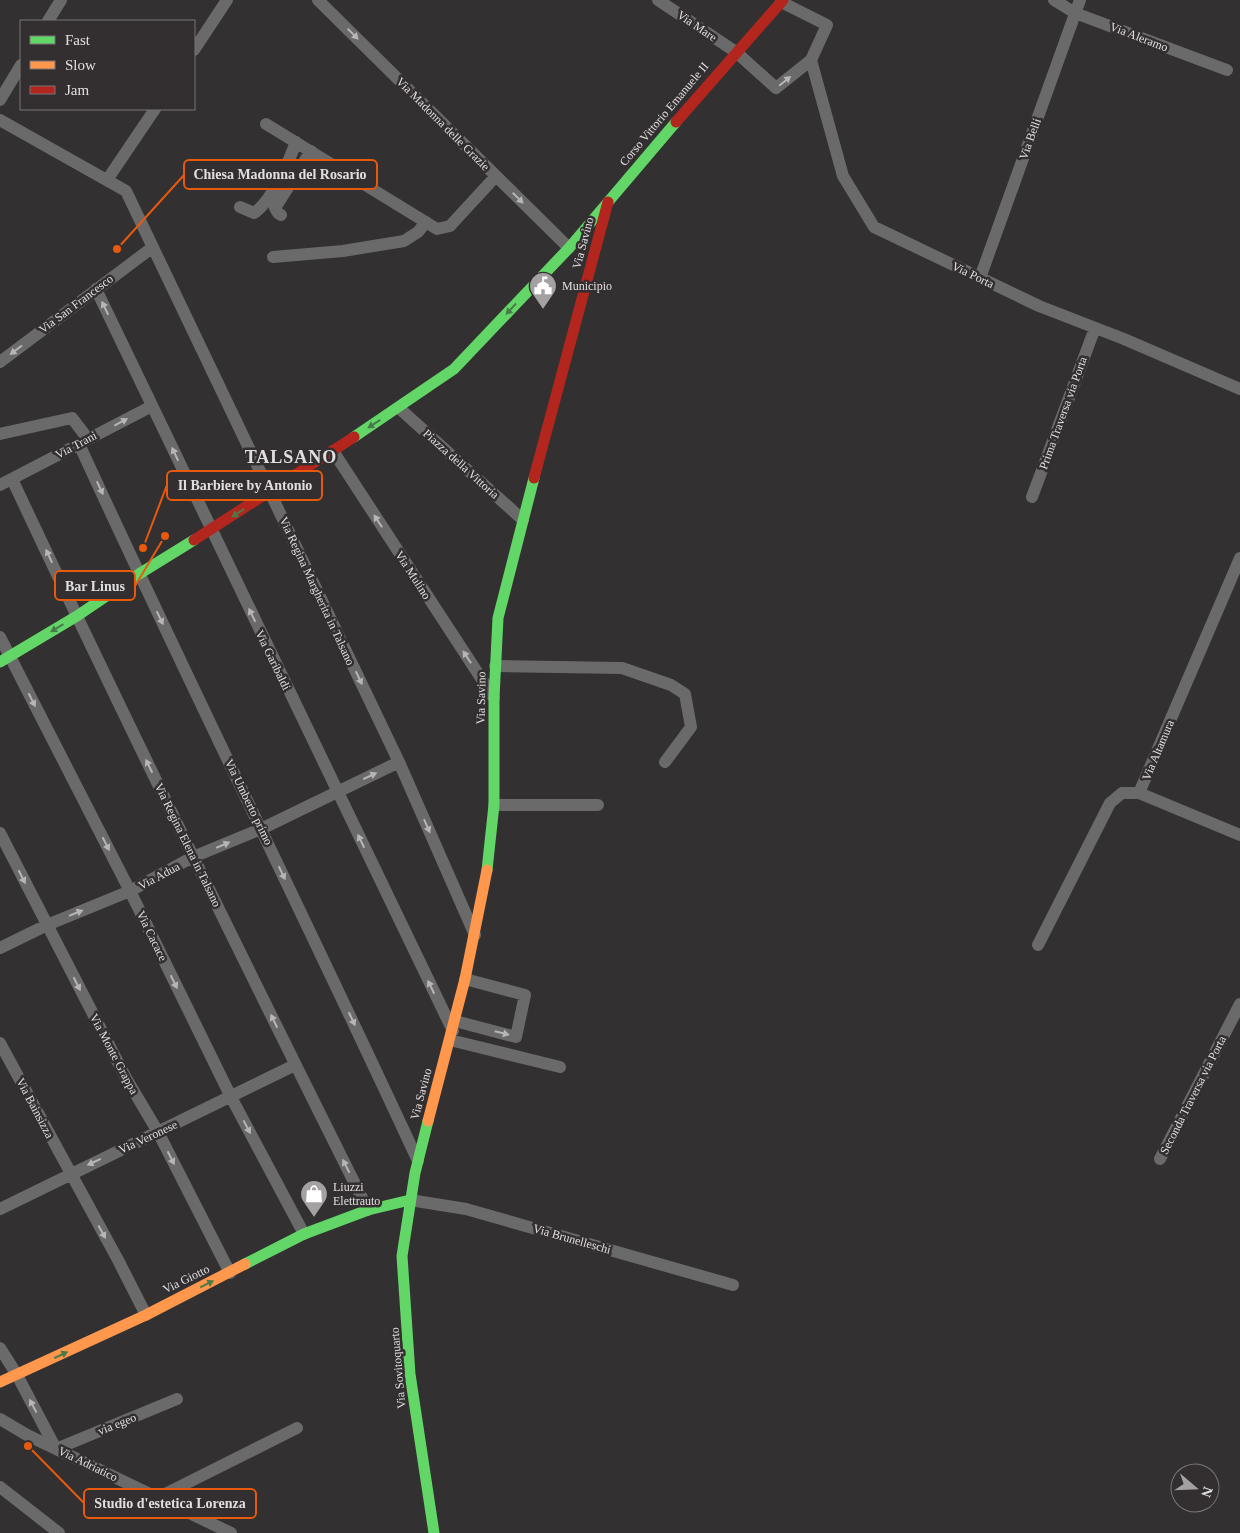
<svg xmlns="http://www.w3.org/2000/svg" width="1240" height="1533" viewBox="0 0 1240 1533" font-family="Georgia,serif">
  <rect width="100%" height="100%" fill="#323031"/>
  <g fill="none" stroke-linecap="round" stroke-linejoin="round">
    <path stroke="#6b6a6b" stroke-width="12" d="M318,0L569,248
      M658,0L736,52L776,88L811,60L827,25L781,2
      M1054,0L1075,13L1227,70
      M48,21L61,0
      M194,50L227,0
      M811,60L843,176L874,227L1039,306L1124,339L1240,389
      M0,100L21,65
      M0,120L126,191L399,762L475,935
      M266,124L437,229L450,226L496,176
      M107,180L155,109
      M240,207L254,213C271,202 289,162 296,142
      M281,215L278,213L275,208L311,151
      M273,257L343,251L404,241L418,232L426,222
      M980,278L1080,0
      M96,289L453,1031
      M0,362L153,247
      M399,408L523,520
      M0,434L72,418L88,439
      M79,444C189,684 307,921 418,1161
      M333,451L494,698
      M12,479C127,724 247,968 368,1210
      M0,485L152,406
      M1032,497L1095,328
      M0,637L130,891L231,1097L304,1234
      M495,666L622,668L671,685L685,694L691,727L665,762
      M1139,793L1240,558
      M494,805H598
      M0,833L126,1078L158,1132L230,1273
      M1038,945L1110,803L1122,793H1139L1240,835
      M0,948L47,925L130,891L193,857L261,829L399,762
      M455,1021L516,1037L525,995L465,979
      M450,1040L560,1067
      M0,1043L118,1260L146,1315
      M1160,1159L1240,1004
      M410,1200L466,1209L733,1285
      M0,1209L295,1065
      M0,1348L17,1375L56,1449L177,1399
      M0,1419L27,1435L231,1533
      M0,1487L59,1533
      M157,1498L297,1428"/>
    <path stroke="#63d668" stroke-width="11" d="M354,437L454,369L569,248L676,122
      M0,662L77,616L139,574L194,540
      M487,870L494,805V698L498,618L534,478
      M428,1121L415,1173L402,1256L410,1374L434,1533
      M245,1264L304,1234L368,1210L410,1200"/>
    <path stroke="#ff974d" stroke-width="11" d="M428,1121L465,979L487,870
      M0,1382L146,1315L245,1264"/>
    <path stroke="#b3261e" stroke-width="11" d="M676,122L783,0
      M534,478L608,202
      M194,540L354,437"/>
  </g>
  <defs><path id="oneway-solid" d="M-6-.8H1V-3.2L6.5 0L1 3.2V.8H-6Z" transform="scale(1.25)"/></defs>
  <g fill="#b8b5b7">
    <use href="#oneway-solid" transform="translate(353 34) rotate(45)"/>
    <use href="#oneway-solid" transform="translate(785 81) rotate(-39)"/>
    <use href="#oneway-solid" transform="translate(518 198) rotate(45)"/>
    <use href="#oneway-solid" transform="translate(105 308) rotate(-116)"/>
    <use href="#oneway-solid" transform="translate(16 350) rotate(143)"/>
    <use href="#oneway-solid" transform="translate(121 422) rotate(-28)"/>
    <use href="#oneway-solid" transform="translate(175 454) rotate(-115)"/>
    <use href="#oneway-solid" transform="translate(100 488) rotate(65)"/>
    <use href="#oneway-solid" transform="translate(378 521) rotate(-123)"/>
    <use href="#oneway-solid" transform="translate(49 556) rotate(-115)"/>
    <use href="#oneway-solid" transform="translate(252 615) rotate(-116)"/>
    <use href="#oneway-solid" transform="translate(160 618) rotate(64)"/>
    <use href="#oneway-solid" transform="translate(467 657) rotate(-123)"/>
    <use href="#oneway-solid" transform="translate(359 678) rotate(65)"/>
    <use href="#oneway-solid" transform="translate(32 700) rotate(63)"/>
    <use href="#oneway-solid" transform="translate(149 766) rotate(-116)"/>
    <use href="#oneway-solid" transform="translate(370 776) rotate(-25)"/>
    <use href="#oneway-solid" transform="translate(427 826) rotate(66)"/>
    <use href="#oneway-solid" transform="translate(361 841) rotate(-116)"/>
    <use href="#oneway-solid" transform="translate(106 844) rotate(63)"/>
    <use href="#oneway-solid" transform="translate(223 845) rotate(-23)"/>
    <use href="#oneway-solid" transform="translate(282 873) rotate(64)"/>
    <use href="#oneway-solid" transform="translate(22 877) rotate(63)"/>
    <use href="#oneway-solid" transform="translate(76 913) rotate(-22)"/>
    <use href="#oneway-solid" transform="translate(174 982) rotate(64)"/>
    <use href="#oneway-solid" transform="translate(77 984) rotate(63)"/>
    <use href="#oneway-solid" transform="translate(431 987) rotate(-116)"/>
    <use href="#oneway-solid" transform="translate(352 1019) rotate(65)"/>
    <use href="#oneway-solid" transform="translate(274 1021) rotate(-116)"/>
    <use href="#oneway-solid" transform="translate(502 1033) rotate(14)"/>
    <use href="#oneway-solid" transform="translate(247 1127) rotate(62)"/>
    <use href="#oneway-solid" transform="translate(171 1158) rotate(63)"/>
    <use href="#oneway-solid" transform="translate(94 1162) rotate(155)"/>
    <use href="#oneway-solid" transform="translate(346 1166) rotate(-117)"/>
    <use href="#oneway-solid" transform="translate(102 1232) rotate(61)"/>
    <use href="#oneway-solid" transform="translate(33 1406) rotate(-118)"/>
  </g>
  <g fill="#497a4a">
    <use href="#oneway-solid" transform="translate(511 309) rotate(133)"/>
    <use href="#oneway-solid" transform="translate(374 424) rotate(147)"/>
    <use href="#oneway-solid" transform="translate(238 513) rotate(147)"/>
    <use href="#oneway-solid" transform="translate(57 628) rotate(149)"/>
    <use href="#oneway-solid" transform="translate(207 1284) rotate(-26)"/>
    <use href="#oneway-solid" transform="translate(61 1355) rotate(-25)"/>
  </g>
  <defs>
    <symbol id="civic-pin" viewBox="-11 -11 22 30"><path d="M0 17L-7.5 6A9.5 9.5 0 1 1 7.5 6Z" fill="#a4a1a3" stroke="#332f31"/><path d="M-.6-6.5H3V-4.5H.6V-3L4-1V1h2V6H-6V1h2V-1L-.6-3ZM-1.2 2.5V6h2.4V2.5Z" fill="#fff"/></symbol>
    <symbol id="shop-pin" viewBox="-11 -11 22 30"><path d="M0 17L-7.5 6A9.5 9.5 0 1 1 7.5 6Z" fill="#a4a1a3" stroke="#332f31"/><path d="M-5-2.5h2.3a2.7 3.5 0 0 1 5.4 0H5L5.5 6h-11ZM-1.5-2.5h3a1.5 2.3 0 0 0-3 0Z" fill="#fff"/></symbol>
  </defs>
  <g fill-rule="evenodd">
    <use href="#civic-pin" x="527" y="270" width="32" height="43"/>
    <use href="#shop-pin" x="298" y="1178" width="32" height="43"/>
  </g>
  <g text-anchor="middle" dominant-baseline="central" stroke-width="5" stroke-linejoin="round" paint-order="stroke">
    <g font-size="12" fill="#e1dee0" stroke="#332f31">
      <text transform="translate(697 26) rotate(34)">Via Mare</text>
      <text transform="translate(1139 37) rotate(21)">Via Aleramo</text>
      <text transform="translate(664 114) rotate(-50)">Corso Vittorio Emanuele II</text>
      <text transform="translate(443 124) rotate(45)">Via Madonna delle Grazie</text>
      <text transform="translate(1030 139) rotate(-70)">Via Belli</text>
      <text transform="translate(583 243) rotate(-75)">Via Savino</text>
      <text transform="translate(973 275) rotate(26)">Via Porta</text>
      <text transform="translate(76 304) rotate(-37)">Via San Francesco</text>
      <text transform="translate(1063 413) rotate(-70)">Prima Traversa via Porta</text>
      <text transform="translate(76 445) rotate(-28)">Via Trani</text>
      <text transform="translate(461 464) rotate(42)">Piazza della Vittoria</text>
      <text transform="translate(413 575) rotate(57)">Via Mulino</text>
      <text transform="translate(317 591) rotate(65)">Via Regina Margherita in Talsano</text>
      <text transform="translate(273 660) rotate(64)">Via Garibaldi</text>
      <text transform="translate(481 698) rotate(-89)">Via Savino</text>
      <text transform="translate(1158 750) rotate(-67)">Via Altamura</text>
      <text transform="translate(249 802) rotate(64)">Via Umberto primo</text>
      <text transform="translate(188 845) rotate(64)">Via Regina Elena in Talsano</text>
      <text transform="translate(159 876) rotate(-28)">Via Adua</text>
      <text transform="translate(152 936) rotate(64)">Via Cacace</text>
      <text transform="translate(114 1054) rotate(62)">Via Monte Grappa</text>
      <text transform="translate(421 1094) rotate(-75)">Via Savino</text>
      <text transform="translate(1193 1095) rotate(-63)">Seconda Traversa via Porta</text>
      <text transform="translate(35 1108) rotate(62)">Via Bainsizza</text>
      <text transform="translate(148 1137) rotate(-25)">Via Veronese</text>
      <text transform="translate(572 1239) rotate(16)">Via Brunelleschi</text>
      <text transform="translate(186 1279) rotate(-26)">Via Giotto</text>
      <text transform="translate(398 1368) rotate(-95)">Via Sovitoquarto</text>
      <text transform="translate(117 1424) rotate(-22)">via egeo</text>
      <text transform="translate(88 1464) rotate(26)">Via Adriatico</text>
    </g>
    <g font-size="12" fill="#e1dee0" stroke="#332f31" text-anchor="start">
      <text x="562" y="286">Municipio</text>
      <text x="333" y="1187">Liuzzi<tspan x="333" dy="14">Elettrauto</tspan></text>
    </g>
    <g font-size="18" font-weight="bold" letter-spacing="1" fill="#e1dee0" stroke="#332f31">
      <text x="291" y="457">TALSANO</text>
    </g>
  </g>
  <path fill="none" stroke="#e8590c" stroke-width="2" d="M117 249L184 175M143 548L167 485M165 536L135 586M28 1446L84 1503"/>
  <g fill="#e8590c" stroke="#332f31" stroke-width="2">
    <circle cx="117" cy="249" r="5"/>
    <circle cx="143" cy="548" r="5"/>
    <circle cx="165" cy="536" r="5"/>
    <circle cx="28" cy="1446" r="5"/>
  </g>
  <g fill="#332f31" stroke="#e8590c" stroke-width="2">
    <rect x="184" y="160" width="193" height="29" rx="5"/>
    <rect x="167" y="471" width="155" height="29" rx="5"/>
    <rect x="55" y="571" width="80" height="29" rx="5"/>
    <rect x="84" y="1489" width="172" height="29" rx="5"/>
  </g>
  <g font-size="14" text-anchor="middle" font-weight="bold" fill="#e1dee0">
    <text x="280" y="179">Chiesa Madonna del Rosario</text>
    <text x="245" y="490">Il Barbiere by Antonio</text>
    <text x="95" y="591">Bar Linus</text>
    <text x="170" y="1508">Studio d'estetica Lorenza</text>
  </g>
  <rect x="20" y="20" width="175" height="90" fill="#332f31" stroke="#797577"/>
  <rect x="30" y="36" width="25" height="8" fill="#63d668" stroke="#797577"/>
  <text x="65" y="45" font-size="15" fill="#e1dee0">Fast</text>
  <rect x="30" y="61" width="25" height="8" fill="#ff974d" stroke="#797577"/>
  <text x="65" y="70" font-size="15" fill="#e1dee0">Slow</text>
  <rect x="30" y="86" width="25" height="8" fill="#b3261e" stroke="#797577"/>
  <text x="65" y="95" font-size="15" fill="#e1dee0">Jam</text>
  <g transform="translate(1195 1488) rotate(109)"><circle r="24" fill="#332f31" stroke="#797577"/>
  <path d="M0-4L9 19L0 12L-9 19Z" fill="#a4a1a3"/>
  <text y="-8" font-size="14" font-weight="bold" text-anchor="middle" fill="#e1dee0">N</text>
  </g>
</svg>
